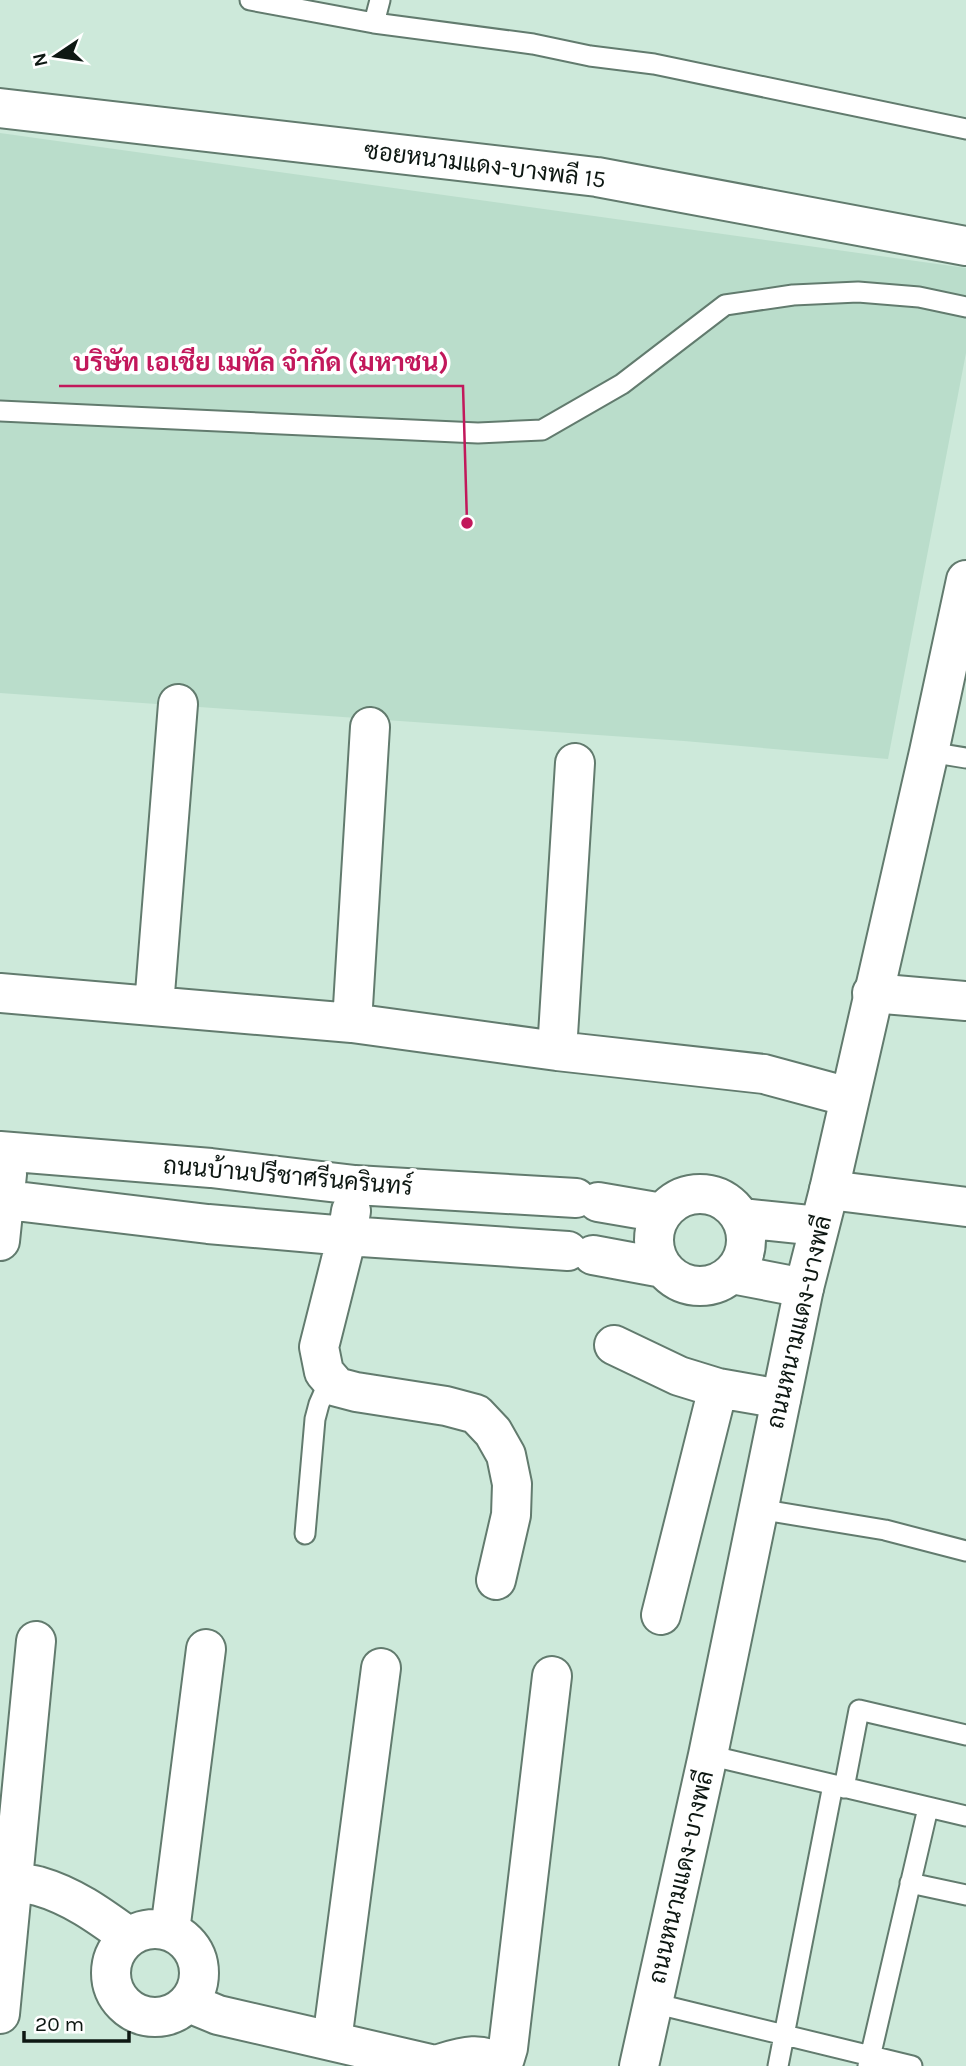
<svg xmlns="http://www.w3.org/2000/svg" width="966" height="2066" viewBox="0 0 966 2066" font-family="Karla,Sarabun,sans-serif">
  <rect width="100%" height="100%" fill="#cde9da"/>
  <path fill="#baddcb" d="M0,133L966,268V353L888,759L684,741L0,693Z"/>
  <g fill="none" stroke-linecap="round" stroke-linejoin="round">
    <defs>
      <path id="lane" d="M250,0L374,23L533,44L590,56L654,64L966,129
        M374,23L380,0
        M0,411L478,433L542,430L622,384L725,305L793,295L858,292L919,297L966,307
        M929,752L966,758
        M758,1509L885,1530L966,1551
        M305,1534L315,1419L319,1404L330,1379
        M708,1755L966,1816
        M844,1788L859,1710L966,1735
        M910,1883L966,1895
        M653,2003L912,2066
        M778,2066L833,1785
        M868,2066L928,1808"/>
      <path id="street" d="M0,108L597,177L966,246
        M0,993L352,1023L557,1051L764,1074L849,1097
        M872,993L966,1001
        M154,1006L178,704
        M352,1023L370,727
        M557,1051L575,763
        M0,1151L211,1168L355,1185L576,1198
        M829,1190L966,1207
        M654 1240a46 46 0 1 1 92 0a46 46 0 1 1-92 0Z
        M0,1199L208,1224L347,1236L568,1251
        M598,1202L662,1213
        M351,1211L347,1236L319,1347L324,1372L337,1387L356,1392L446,1406L476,1414L493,1432L506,1455L512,1484L511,1515L496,1580
        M741,1218L819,1226
        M0,1241L7,1174
        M593,1255L663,1268
        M732,1274L804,1288
        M614,1345L679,1376L718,1388L781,1399
        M661,1615L718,1388
        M0,1881C12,1883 26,1883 38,1886C73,1896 100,1916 129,1937
        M111 1973a44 44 0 1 1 88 0a44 44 0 1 1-88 0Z
        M170,1931L206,1649
        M189,2003L218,2015L439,2066
        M0,2014L36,1641
        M332,2041L381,1668
        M436,2065C459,2058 481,2049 502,2066
        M500,2066L505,2058L508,2048L552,1676"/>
      <path id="secondary" d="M639,2066L708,1755L804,1288L829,1190L929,752L966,580"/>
    </defs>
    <use href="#lane" stroke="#627b6e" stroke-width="23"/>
    <use href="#street" stroke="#627b6e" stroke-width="42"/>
    <use href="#secondary" stroke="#627b6e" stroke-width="42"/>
    <use href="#lane" stroke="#fff" stroke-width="19"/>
    <use href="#street" stroke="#fff" stroke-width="38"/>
    <use href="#secondary" stroke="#fff" stroke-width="38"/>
  </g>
  <g text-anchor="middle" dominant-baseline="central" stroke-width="7" stroke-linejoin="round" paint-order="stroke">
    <g font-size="24" fill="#0e1813" stroke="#fff">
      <text transform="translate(485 165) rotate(7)">ซอยหนามแดง-บางพลี 15</text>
      <text transform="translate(288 1176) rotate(5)">ถนนบ้านปรีชาศรีนครินทร์</text>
      <text transform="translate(799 1322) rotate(-77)">ถนนหนามแดง-บางพลี</text>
      <text transform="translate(681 1877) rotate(-77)">ถนนหนามแดง-บางพลี</text>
    </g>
  </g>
  <path fill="none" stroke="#c2185b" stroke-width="2.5" d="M467 523L463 386H59"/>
  <circle fill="#c2185b" stroke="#fff" stroke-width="2.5" cx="467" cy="523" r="7"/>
  <g font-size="26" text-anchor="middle" font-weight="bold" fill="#c2185b" stroke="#fff" stroke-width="7" stroke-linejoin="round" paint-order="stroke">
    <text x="261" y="371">บริษัท เอเชีย เมทัล จำกัด (มหาชน)</text>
  </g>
  <g transform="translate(56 56) rotate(257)" stroke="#ffffff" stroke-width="5" paint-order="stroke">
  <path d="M0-5L12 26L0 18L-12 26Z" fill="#0e1813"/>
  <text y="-10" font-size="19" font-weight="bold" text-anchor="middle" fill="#0e1813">N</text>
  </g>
  <path d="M24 2031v10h105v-10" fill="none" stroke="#0e1813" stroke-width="3.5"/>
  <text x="35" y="2031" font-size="21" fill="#0e1813" stroke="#ffffff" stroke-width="5" paint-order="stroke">20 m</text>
</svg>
